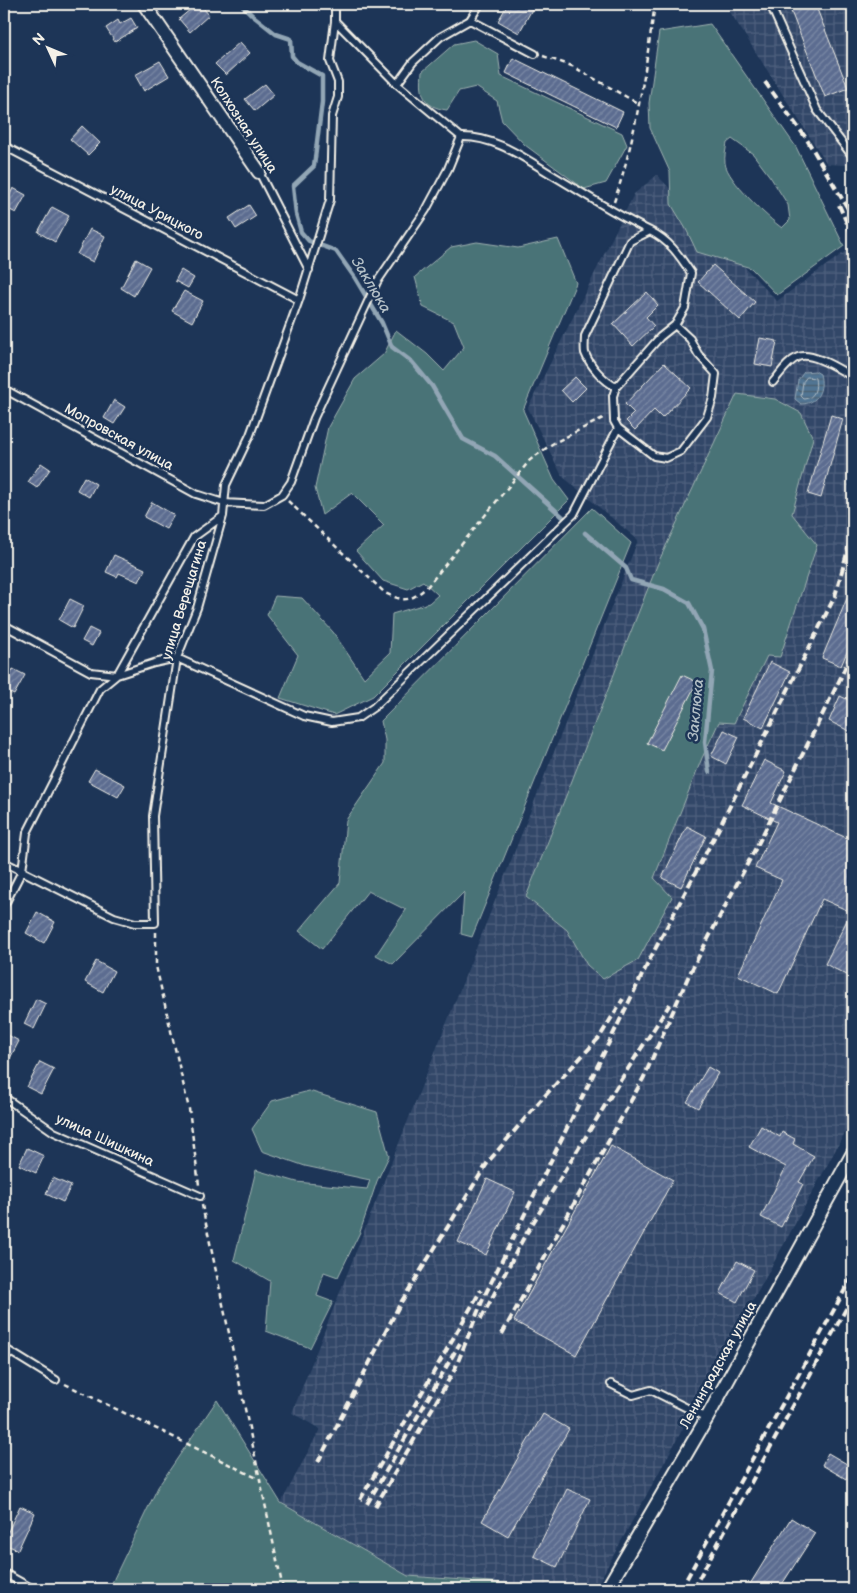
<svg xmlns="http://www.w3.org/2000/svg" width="857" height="1593" viewBox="0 0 857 1593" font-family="'Balsamiq Sans',sans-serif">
  <defs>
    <pattern id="industrial-grid" width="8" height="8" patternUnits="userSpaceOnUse" patternTransform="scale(1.25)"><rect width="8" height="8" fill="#304668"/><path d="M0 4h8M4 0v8" fill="none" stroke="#4f617e"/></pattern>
    <pattern id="water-rules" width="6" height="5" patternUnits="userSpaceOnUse" patternTransform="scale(1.25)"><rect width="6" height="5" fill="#517493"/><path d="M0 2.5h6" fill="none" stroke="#4d5e6c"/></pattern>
    <pattern id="building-hatch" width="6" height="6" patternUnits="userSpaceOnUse" patternTransform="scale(1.25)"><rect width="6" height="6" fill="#5b6c90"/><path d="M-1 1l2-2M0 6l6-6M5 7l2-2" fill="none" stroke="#7b89a5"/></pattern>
  </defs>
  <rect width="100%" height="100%" fill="#1d3557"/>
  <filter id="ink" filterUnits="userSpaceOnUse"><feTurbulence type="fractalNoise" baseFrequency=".02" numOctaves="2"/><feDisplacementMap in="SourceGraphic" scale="10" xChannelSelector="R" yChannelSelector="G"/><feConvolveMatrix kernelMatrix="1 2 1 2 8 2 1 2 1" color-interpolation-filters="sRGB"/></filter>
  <g filter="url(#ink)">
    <path fill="url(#industrial-grid)" d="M725,4H853V165L827,164Z
      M657,175L777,301L853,246V1118L595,1589L408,1576L281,1503L320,1429L292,1413L638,540L562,476L528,408L634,194Z"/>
    <path fill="#4a7377" stroke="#9fb2b0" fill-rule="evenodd" d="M710,24L796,147L844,246L777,295L751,268L697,252L686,229L671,204L670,172L650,128L649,103L659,32ZM732,139L753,154L771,178L788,205L790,220L782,228C768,218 727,180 725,163C724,157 726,149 727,143Z
      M474,40L498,54L501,76L622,133L627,145L606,183L584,189L525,145L502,121L497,101L476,87L459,91L447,110C422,107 420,93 422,72L454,44Z
      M558,239L576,283L523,410L554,480L569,500L373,696L334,715L280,698L298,655L267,615L275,596L302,598L333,632L364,678L390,653L392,614L429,603L438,595L423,581L408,589L383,581L356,551L384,525L352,493L322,515L315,488L328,427L355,379L384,354L396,330L427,354L444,371L464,347L454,322L423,307L415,277L451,247L477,242L518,248Z
      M737,394L775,399L801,413L813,438L792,514L817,545L780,657L767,656L734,723L719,722L702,758L654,878L672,897L638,960L603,979L587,965L567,930L526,897L658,563Z
      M592,508L631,543L472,937L461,934L464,892L393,964L376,955L406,910L368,891L322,949L299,931L340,883L346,820L385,763V740L381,721Z
      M309,1091L377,1112L389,1156L377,1181L360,1232L338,1277L324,1272L317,1296L333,1302L310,1348L266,1331L270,1281L234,1260L256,1170L297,1182L367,1189L370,1180L305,1166L262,1151L252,1129L272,1101Z
      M217,1400L281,1503L408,1576L587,1589H109L158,1487Z"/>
    <path fill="url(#water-rules)" stroke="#92a6b5" d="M815,371L820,374C824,389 818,404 801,404L795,399L798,380L804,372Z"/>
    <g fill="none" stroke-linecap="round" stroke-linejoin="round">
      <path stroke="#b3bfc6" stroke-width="1" d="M807,377L815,378C817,388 815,398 804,399L801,396L803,382Z"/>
      <path stroke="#92a6b5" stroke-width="4.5" d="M241,4L252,15L276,34L291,39L292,56L297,62L322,76V102L314,166L293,186L296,214L301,232L309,241L336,251L355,278L382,323L392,347L412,362L432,386L463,439L495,456L563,517
        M585,533L626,568L631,580L664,589L689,603L703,629L712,671L705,742L709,772"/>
    </g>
    <path fill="url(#building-hatch)" stroke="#f4f1e8" d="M197,4H200L209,15L190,32L179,19Z
      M508,4H535L519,33L498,21Z
      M788,4H815L848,88L825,97Z
      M131,18L137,28L115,42L106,28L118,20L120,24Z
      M240,42L250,53L226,75L215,64Z
      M513,58L623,112L616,127L506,73Z
      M160,61L169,76L144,91L135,75Z
      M265,84L274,95L255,111L245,99Z
      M82,126L100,143L88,155L70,139Z
      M13,188L26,195L16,213L4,207Z
      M249,205L256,216L236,229L229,218Z
      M52,207L69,216L55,242L38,232Z
      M90,229L105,236L93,262L77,254Z
      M136,259L150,267L134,296L121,288Z
      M713,265L755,302L740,320L698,282Z
      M181,270L194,278L188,288L175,281Z
      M184,291L203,301L192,322L172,311Z
      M647,292L658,305L646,317L654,326L633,346L613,324Z
      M760,338L777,341L772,367L755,364Z
      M664,363L691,388L662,418L654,410L635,430L626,421L634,413L625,404Z
      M575,377L586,388L572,402L561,390Z
      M114,400L125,407L114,424L104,418Z
      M831,415L843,419L821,498L808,494Z
      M41,463L50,469L37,488L28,482Z
      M84,477L96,484L89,497L77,490Z
      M152,502L174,515L166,529L144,517Z
      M114,555L145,569L139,582L119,573L117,577L106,572Z
      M853,584V638L841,666L822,658Z
      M70,599L84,606L73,628L59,620Z
      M89,628L99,633L92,646L82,641Z
      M770,662L790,672L763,728L743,718Z
      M13,669L25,675L14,695L4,690Z
      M682,675L697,682L662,750L647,743Z
      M840,696L853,702V733L829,721Z
      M724,730L739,737L726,764L711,756Z
      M764,760L786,771L771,803L853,841V978L825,964L851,912L822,899L778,994L738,975L782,880L755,868L777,822L742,805Z
      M95,769L125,785L118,797L88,781Z
      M687,826L706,836L681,887L662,878Z
      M37,912L55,922L44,943L26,933Z
      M96,961L114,971L103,992L85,982Z
      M36,999L46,1004L34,1029L24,1024Z
      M4,1033L19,1041L4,1070Z
      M40,1062L54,1069L41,1094L27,1087Z
      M708,1067L718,1073L698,1108L687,1102Z
      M761,1126L780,1137L782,1132L795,1139L793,1144L814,1156L799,1182L803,1184L781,1227L761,1217L786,1167L749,1147Z
      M611,1146L673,1180L576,1355L514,1321Z
      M27,1148L44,1156L36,1173L19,1165Z
      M53,1178L71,1186L63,1202L46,1194Z
      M487,1179L515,1192L486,1255L458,1242Z
      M737,1261L754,1270L737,1302L720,1293Z
      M543,1414L569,1429L508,1536L482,1521Z
      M828,1453L852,1467L846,1479L822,1465Z
      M567,1489L590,1499L557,1567L534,1556Z
      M20,1506L35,1513L18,1550L4,1544V1540Z
      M791,1518L815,1533L779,1589H747Z"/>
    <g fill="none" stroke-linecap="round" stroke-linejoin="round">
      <defs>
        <path id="lane" d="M335,4V21L397,84L461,137C496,136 525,159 554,176C586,195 617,215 650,231
          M480,4L470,20L535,54
          M770,4L817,110L853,157
          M853,54V62
          M397,84L413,62L440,37L470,20
          M4,146L299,300
          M259,172L309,270
          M675,325L690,339L698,354L716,374L713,398L707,417L681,451L666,458L654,456L618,428L614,421L613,396L616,387L660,337Z
          M773,382C780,374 787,362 798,357C812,351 840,370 853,377
          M616,387C604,381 590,366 585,353C584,348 585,341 585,336L630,241L650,231C670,241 679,255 691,273L685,308L675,325
          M4,389L196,494L224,503L264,505L282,495L291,482L314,418L377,282L426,210L448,169L461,137
          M4,625L91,672L117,675L154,663L177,658L304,716L332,722L358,718L374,707L574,514L618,428
          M4,862L114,917L135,923H155L153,816L177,658L197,608L223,516L226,485L250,435L299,300L330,200L332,116L338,97V82L330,61L335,21
          M4,906L22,871L27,833L100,689L117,675L194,537L223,516
          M4,1097L54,1132L200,1196
          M4,1348L56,1380
          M611,1384L633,1395L651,1390L707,1418
          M4,1573L33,1589"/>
        <path id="street" d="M144,4L259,172
          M607,1589L707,1418L853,1153"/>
      </defs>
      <use href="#lane" stroke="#f4f1e8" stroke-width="10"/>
      <use href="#street" stroke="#f4f1e8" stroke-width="16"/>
      <path stroke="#f4f1e8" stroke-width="2.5" stroke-dasharray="5 4" stroke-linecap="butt" d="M543,56L572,66L639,104
        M614,202C636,138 645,71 655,4
        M288,501L385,593C406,603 410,601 427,587L530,460L552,444L605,417
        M156,932V966L189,1109L199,1185
        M202,1205L283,1589
        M65,1384L259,1479"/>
      <use href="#lane" stroke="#1d3557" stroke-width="6"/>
      <use href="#street" stroke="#1d3557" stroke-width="12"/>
      <path stroke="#f4f1e8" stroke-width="4" stroke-dasharray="8 4" stroke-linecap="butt" d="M765,82L806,138L853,217
        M839,205L853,237
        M481,1319L523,1239L620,1081L670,1004
        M502,1334L644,1077L689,975L761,838L841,677L853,649
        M318,1462L400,1304L488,1162L539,1102L599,1038L623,999
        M360,1500L481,1290
        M367,1504L460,1343
        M375,1507L455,1369L483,1299L652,955L718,830L835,596L853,531
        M681,1589L853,1275
        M693,1589L853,1296"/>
    </g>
  </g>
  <g text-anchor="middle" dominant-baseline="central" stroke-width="5" stroke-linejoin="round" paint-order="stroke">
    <g font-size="14" fill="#f4f1e8" stroke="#1d3557">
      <text transform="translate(244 125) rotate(57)">Колхозная улица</text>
      <text transform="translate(157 212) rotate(28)">улица Урицкого</text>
      <text transform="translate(119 437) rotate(29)">Мопровская улица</text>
      <text transform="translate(184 600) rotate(-73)">улица Верещагина</text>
      <text transform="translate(105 1140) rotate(25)">улица Шишкина</text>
      <text transform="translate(718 1365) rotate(-61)">Ленинградская улица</text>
    </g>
    <g font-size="15" font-style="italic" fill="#b3bfc6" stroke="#1d3557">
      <text transform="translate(371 285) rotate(59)">Заклюка</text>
      <text transform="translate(696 710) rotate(-85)">Заклюка</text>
    </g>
  </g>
  <rect width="857" height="1593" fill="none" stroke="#1d3557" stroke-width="20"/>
  <rect x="10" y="10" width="837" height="1573" fill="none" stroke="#f4f1e8" stroke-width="2" filter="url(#ink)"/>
  <g transform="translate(48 48) rotate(314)" stroke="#1d3557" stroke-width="4" paint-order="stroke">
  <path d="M0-4L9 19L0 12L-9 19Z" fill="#f4f1e8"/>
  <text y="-8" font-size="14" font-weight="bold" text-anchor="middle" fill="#f4f1e8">N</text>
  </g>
</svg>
